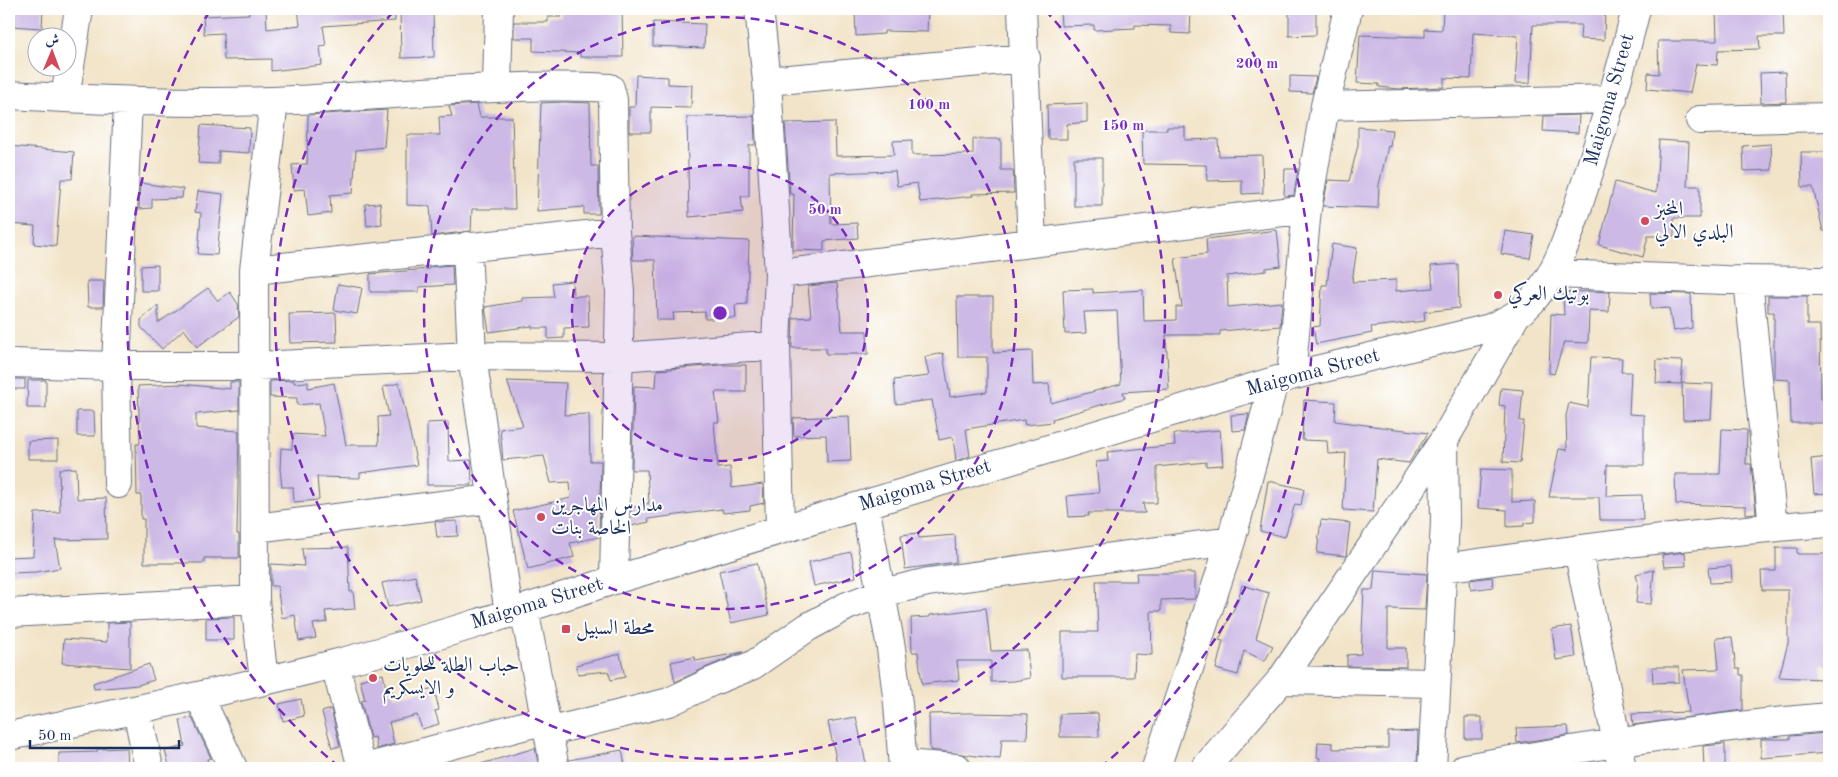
<svg xmlns="http://www.w3.org/2000/svg" width="1838" height="777" viewBox="0 0 1838 777" font-family="'Old Standard TT',Amiri,serif">
  <rect width="100%" height="100%" fill="#fff"/>
  <filter id="ink" filterUnits="userSpaceOnUse"><feTurbulence type="fractalNoise" baseFrequency=".02" numOctaves="2"/><feDisplacementMap in="SourceGraphic" scale="10" xChannelSelector="R" yChannelSelector="G"/><feConvolveMatrix kernelMatrix="1 2 1 2 8 2 1 2 1" color-interpolation-filters="sRGB"/></filter>
  <filter id="wash" filterUnits="userSpaceOnUse"><feTurbulence type="fractalNoise" baseFrequency=".0096" numOctaves="4" result="noise"/><feDisplacementMap in="SourceGraphic" scale="20" xChannelSelector="R" yChannelSelector="G"/><feGaussianBlur stdDeviation="1.12" result="paint"/><feColorMatrix in="noise" values="0 0 0 0 0 0 0 0 0 0 0 0 0 0 0 0 0 1.4 0 .05"/><feComposite in="paint" operator="in"/></filter>
  <g filter="url(#wash)">
    <rect width="100%" height="100%" fill="#f2e4c8"/>
    <g id="blocks">
      <path fill="#ccb9e5" d="M9,9H43L42,28L9,26Z
        M266,9L267,29L300,25L298,9H321L322,11L395,9V21L323,26L326,46L320,47L322,65L271,71V59L224,60L223,33L204,34L203,16L249,14V10Z
        M400,9H433L434,57L401,58Z
        M561,9H622L623,57H580V53L533,51V38H514V22H548V17H561Z
        M885,9H928L927,32L884,31V34L856,36L855,10Z
        M1060,9H1191L1190,34L1171,33V26L1135,25V28L1094,30V25L1061,26Z
        M1289,9H1316V35L1289,36Z
        M1443,9H1605L1604,40L1580,39L1581,25H1533L1530,83H1515L1518,36L1473,33L1471,79L1444,78V87L1399,89L1379,87V84L1357,83L1360,35L1425,37V29L1442,30Z
        M1716,9H1783L1784,36H1759L1760,49L1718,50L1717,65L1696,64L1690,93L1647,89L1648,73L1659,74L1658,41H1717Z
        M653,22L705,24L704,48L653,46Z
        M1785,72L1786,102L1761,103L1760,73Z
        M636,75L668,77V84L692,85L691,108L651,107V132H629V107H635Z
        M1290,76L1316,77L1312,93L1290,92Z
        M564,102L590,103L591,166H598L599,214H584V207L537,211L541,103Z
        M1087,103V122L1067,124V139H1048L1047,105Z
        M477,104L480,117H512L515,209H472L471,231L432,236L430,206L407,205V135H440L439,117L452,116L449,106Z
        M387,110L384,147L356,150L353,193L330,195L331,213L308,216L305,189L294,190L292,165L307,164L308,115Z
        M1579,115L1578,133L1543,131L1544,116Z
        M754,116L755,145H749V196H741L743,212L689,217L687,117Z
        M835,122L836,156L894,155L893,141L912,140V155L973,154V139H1001V170H1013L1014,193L972,194L973,196L920,202L917,183L897,186L895,171L830,173L831,224L857,223L858,238L824,241V251L793,250L794,194H790L785,123Z
        M201,125L250,128L249,153L219,151L218,164L198,163Z
        M1167,127H1185V140L1218,139L1219,156L1262,155L1263,193L1242,194V180L1207,181L1206,165L1143,164L1142,130H1167Z
        M1358,127L1392,130L1390,147L1388,146L1379,185L1378,208L1323,206L1328,180L1349,181L1358,145Z
        M1659,140L1689,142L1687,186H1700V218H1674V236H1648L1643,257L1599,245L1615,182L1656,193Z
        M1771,144L1772,170L1744,171L1743,146Z
        M9,146L74,152L72,179H61L56,246L34,244L35,226L9,224V203H12V163H9Z
        M1801,152H1829V231H1823L1813,187H1802Z
        M1074,158H1102V206H1074Z
        M1285,169H1298L1294,195L1286,196L1284,194Z
        M140,183L183,189L182,198L152,199V208L139,209Z
        M198,191L223,194L217,255L198,254L201,213L195,212Z
        M380,203L382,224L367,226L365,204Z
        M1277,230L1281,266L1266,268V271L1227,276L1228,307L1282,302L1280,326L1220,331V335H1166L1169,389L1123,392L1125,398L1052,419L1053,422L1025,425L1024,420L966,429L970,456L956,461L953,437L939,440L932,400L896,404L894,380L929,376L925,357L943,353L950,397L987,392V357H958L957,297H993V353L1032,351L1033,385L1049,384L1051,403L1121,384L1117,311L1084,312L1086,333L1065,334L1063,290L1093,289V293L1143,290L1144,321L1176,320V307H1182L1175,258L1207,254L1206,239Z
        M1505,231L1534,235L1530,258L1501,254Z
        M632,236L749,241L747,304L735,305L736,318L705,319V312L673,313L674,320H657L655,260H633Z
        M1332,244L1357,248L1352,282L1396,280V291L1433,288L1431,266L1458,264L1459,308L1424,312L1425,321L1371,327L1372,333L1316,344L1313,327L1320,326L1322,285H1327Z
        M158,265V291H141V266Z
        M452,265L453,285L419,287V292H370V274L429,269V267Z
        M87,281H104L103,307H88Z
        M572,281L573,296H588L589,327L564,328V338L548,339V328H532V326L489,332L485,307L522,301V298L554,297L552,283Z
        M837,283L842,331H867L868,354H826V348H792L793,318L811,317L808,286Z
        M338,284L362,288L357,314L334,310Z
        M208,288L218,301L230,292L238,304L239,317L197,347L184,329L162,349L141,327V320L158,305V323Z
        M1589,291L1610,292L1609,312L1589,311L1588,343L1564,342L1554,374L1549,373L1551,314L1564,315L1563,293Z
        M1650,293L1691,294L1692,328L1673,331L1669,308L1651,309Z
        M1768,296H1807V325H1820L1821,399H1829V423H1791L1790,380L1774,379V312H1768Z
        M336,313L337,342L290,343L289,314Z
        M1591,357L1622,358L1621,372H1631L1629,414L1644,415V465H1607L1606,496L1642,495L1643,520H1600L1599,497H1549L1559,449L1567,450L1566,416L1569,403L1588,407Z
        M1657,360L1683,361L1681,384L1656,383Z
        M721,365H746V392H715L719,422H714L718,468L730,467L732,488L763,484L764,503L750,506V510L723,513L722,509L648,519L649,522L631,526V508L649,503L647,470H632L634,386L656,387L657,370Z
        M9,379H25V389H9Z
        M28,380H46V408H27Z
        M294,380V383L308,382V388L334,383L346,445H379L378,417L389,416L383,387L399,383L417,465L360,473V478L317,477L319,500L294,502L293,487H282L280,469L281,448L292,449L293,434L325,436L319,403L297,405V398L270,397V381Z
        M507,381L566,383L564,415L589,414L590,461H601L599,537L570,543L574,557L528,569L513,511L571,498L570,482L551,483L544,456L503,460L500,429L523,426Z
        M230,382H239V410L196,414V428L239,431L237,534H239V558H204V563H144V519H141V495H137L136,444H140L138,386L181,384L230,389Z
        M1682,383L1713,384L1711,419L1683,420Z
        M1501,388L1523,390L1520,421H1524L1520,463L1503,462L1505,406L1499,405Z
        M1304,400L1336,402L1335,421L1428,433L1409,463L1377,459L1373,512L1343,510L1346,453L1328,454L1327,441L1302,440Z
        M77,411H94L95,436H77Z
        M1249,414L1245,430L1232,431L1231,415Z
        M849,416L851,461L827,462L826,435L794,436L793,418Z
        M448,422L449,461L471,460L472,485H427V423Z
        M1722,429L1747,430L1746,464H1751L1756,513L1746,514V506L1676,504L1675,474H1720Z
        M1220,430L1223,465L1206,466V462L1157,467V503H1143L1145,513H1088L1089,516L1069,517L1067,496L1099,493L1096,462L1108,461L1107,452L1175,445L1174,434Z
        M58,440V459H28V441Z
        M1829,457V493L1814,494L1811,459Z
        M76,468L77,499L106,498L107,539L55,540L60,568L36,572L10,573L9,557L33,556L35,513L60,512L59,469Z
        M1481,469L1512,470V502L1535,501V522L1524,523V526L1507,527V510L1478,508Z
        M1268,481L1304,489L1301,505L1295,504L1285,537L1260,531Z
        M1321,520L1350,523L1346,556L1317,553Z
        M457,521L458,536L437,537L435,522Z
        M918,533L919,538L955,535L956,562L905,569L901,535Z
        M348,547L350,592L353,591L355,609L325,611L327,622L313,624L316,638L299,641L295,615L282,618L277,586H271V564L304,566L302,548Z
        M1776,548H1797V554H1829V665L1822,664V679L1779,677L1788,643V590H1762L1761,571H1776Z
        M851,552L856,577L814,586L809,562Z
        M1685,552L1686,566L1664,567L1662,555Z
        M757,563L769,615L731,623L719,571Z
        M1731,566L1732,582L1710,583L1708,568Z
        M1375,570L1427,574L1425,610L1388,609V648H1406V667L1347,666V655L1361,654L1364,590H1373Z
        M1654,570L1651,604L1636,603L1638,583L1636,574Z
        M1136,573H1195V599L1161,600V611H1151L1152,655L1135,654L1134,677H1062V632H1098L1096,581H1137Z
        M415,576L421,600L388,607L382,583Z
        M1492,577L1493,587L1471,590L1470,580Z
        M1242,585L1269,593L1256,638L1273,646L1265,661L1244,651L1238,675L1216,669L1223,641L1219,640L1238,600Z
        M986,608L991,651L1027,650L1030,678L1014,681L991,682V661H957L959,680L922,684L918,652H912L911,618L930,617V615Z
        M234,617V640H206V618Z
        M130,622V668L62,663L64,639L107,642V623Z
        M1571,626L1576,657L1556,660L1552,629Z
        M1732,637L1736,669H1740V675H1743V710L1633,725L1632,714L1689,712L1683,670L1719,669L1716,638Z
        M743,652L705,668L675,682L671,662L695,657L696,661Z
        M620,654L625,677L611,680L608,671L578,674L576,665Z
        M149,664L154,680L138,685L94,689L93,683Z
        M1652,667H1679V682L1653,683Z
        M383,674L387,693L393,691L394,697L434,688L439,710L435,711L439,724L422,729L417,715L389,722L394,744L377,749L375,737L370,738L361,701L365,700L360,680Z
        M301,699L304,716L283,721L279,704Z
        M331,709L340,746L332,748L322,712Z
        M968,713L1028,714L1027,739H1002L1000,759L930,750L929,714Z
        M1098,713L1099,737H1060V714Z
        M856,717L867,768H838L828,722Z
        M1465,717H1482V739H1465Z
        M192,718L211,758L207,759L209,768H170L165,751L185,746L180,720Z
        M1568,726L1569,735L1517,743L1516,728Z
        M1418,731L1417,768H1319L1320,758L1317,757L1318,742L1333,743V749L1388,748V732Z
        M1828,733L1829,753L1761,758V739H1790V736Z
        M1725,744V768H1704L1703,746Z
        M127,748L128,768H59V753L97,752V749Z
        M535,748L539,768H481V764Z
        M622,750L625,765L607,768H570L569,760Z"/>
    </g>
  </g>
  <g filter="url(#ink)">
    <use href="#blocks" fill-opacity="0" stroke="#666e83" stroke-width="1"/>
    <g fill="none" stroke-linecap="round" stroke-linejoin="round">
      <defs>
        <path id="minor" d="M759,9L767,81L779,274L776,345L780,530
          M1022,9L1032,243
          M767,81L1026,58
          M497,86L499,9
          M9,95C97,100 185,104 273,101C386,97 497,82 610,88L613,100L615,232L620,292L614,580
          M65,98L79,9
          M1325,106L1613,99
          M1700,120L1829,117
          M467,246L472,356L509,614
          M254,270L615,232
          M779,274L1307,209
          M1552,274L1726,280L1829,281
          M1748,280L1773,527
          M9,363L116,366H256L472,356L620,357L776,345
          M1291,376L1307,209L1325,106L1348,9
          M118,484L116,366L128,102
          M865,505L891,648L898,704L903,768
          M255,528L491,499
          M1578,549L1622,768
          M1443,568C1571,550 1700,532 1829,523
          M524,609L555,768
          M9,613L255,600
          M335,664L362,768
          M1281,680L1436,683
          M264,681L255,600L254,270L274,101
          M199,696L233,768
          M137,710L149,768
          M547,732L669,702L711,682L753,665L808,627L847,606L882,593L928,582L1231,541
          M9,736C118,714 227,691 334,664C428,640 521,610 614,580L1291,376L1490,328C1508,320 1524,312 1536,296C1562,265 1572,223 1585,185C1604,126 1622,68 1636,9
          M903,764L957,768
          M365,768L545,720
          M1156,768L1231,541L1274,382
          M1205,768L1281,680L1444,440
          M1432,768L1445,522L1444,440L1515,317
          M1465,768C1586,747 1707,727 1829,717"/>
      </defs>
      <use href="#minor" stroke="#666e83" stroke-width="30"/>
      <use href="#minor" stroke="#fff" stroke-width="28"/>
    </g>
  </g>
  <circle cx="720" cy="313" r="148" fill="#7b2cbf" fill-opacity=".12"/>
  <g fill="none" stroke="#7b2cbf" stroke-width="2.5" stroke-dasharray="9 6">
    <circle cx="720" cy="313" r="148"/>
    <circle cx="720" cy="313" r="296"/>
    <path d="M1045 10A445 445 0 1 1 395 10"/>
    <path d="M339 767A593 593 0 0 1 209 12M1231 12A593 593 0 0 1 1101 767"/>
  </g>
  <g fill="#d1495b" stroke="#fff" stroke-width="2">
    <circle cx="1645" cy="221" r="5"/>
    <circle cx="1498" cy="295" r="5"/>
    <circle cx="541" cy="517" r="5"/>
    <rect x="561" y="624" width="10" height="10" rx="2.5"/>
    <circle cx="373" cy="678" r="5"/>
  </g>
  <g text-anchor="middle" dominant-baseline="central" stroke-width="4" stroke-linejoin="round" paint-order="stroke">
    <g font-size="20" fill="#1b2f5e" stroke="#fff">
      <text transform="translate(1610 100) rotate(-74)">Maigoma Street</text>
      <text transform="translate(1313 373) rotate(-15)">Maigoma Street</text>
      <text transform="translate(925 486) rotate(-17)">Maigoma Street</text>
      <text transform="translate(537 604) rotate(-17)">Maigoma Street</text>
    </g>
    <g font-size="20" fill="#1b2f5e" stroke="#fff" text-anchor="start">
      <text x="1655" y="210">المخبز<tspan x="1655" dy="23">البلدي الالي</tspan></text>
      <text x="1508" y="295">بوتيك العركي</text>
      <text x="551" y="506">مدارس المهاجرين<tspan x="551" dy="23">الخاصة بنات</tspan></text>
      <text x="576" y="629">محطة السبيل</text>
      <text x="383" y="666">حباب الطلة للحلويات<tspan x="383" dy="23">و الايسكريم</tspan></text>
    </g>
  </g>
  <circle cx="720" cy="313" r="8" fill="#7b2cbf" stroke="#fff" stroke-width="2.5"/>
  <g font-size="15" text-anchor="middle" font-weight="bold" fill="#7b2cbf" stroke="#fff" stroke-width="4" stroke-linejoin="round" paint-order="stroke">
    <text x="1257" y="68">200 m</text>
    <text x="929" y="109">100 m</text>
    <text x="1123" y="130">150 m</text>
    <text x="825" y="214">50 m</text>
  </g>
  <rect width="1838" height="777" fill="none" stroke="#fff" stroke-width="30"/>
  <g transform="translate(52 52) rotate(1)"><circle r="24" fill="#ffffff" stroke="#a4acbf"/>
  <path d="M0-4L9 19L0 12L-9 19Z" fill="#d1495b"/>
  <text y="-8" font-size="14" font-weight="bold" text-anchor="middle" fill="#1b2f5e">ش</text>
  </g>
  <path d="M30 740v8h149v-8" fill="none" stroke="#1b2f5e" stroke-width="2.5"/>
  <text x="38" y="740" font-size="15" fill="#1b2f5e" stroke="#ffffff" stroke-width="4" paint-order="stroke">50 m</text>
</svg>
